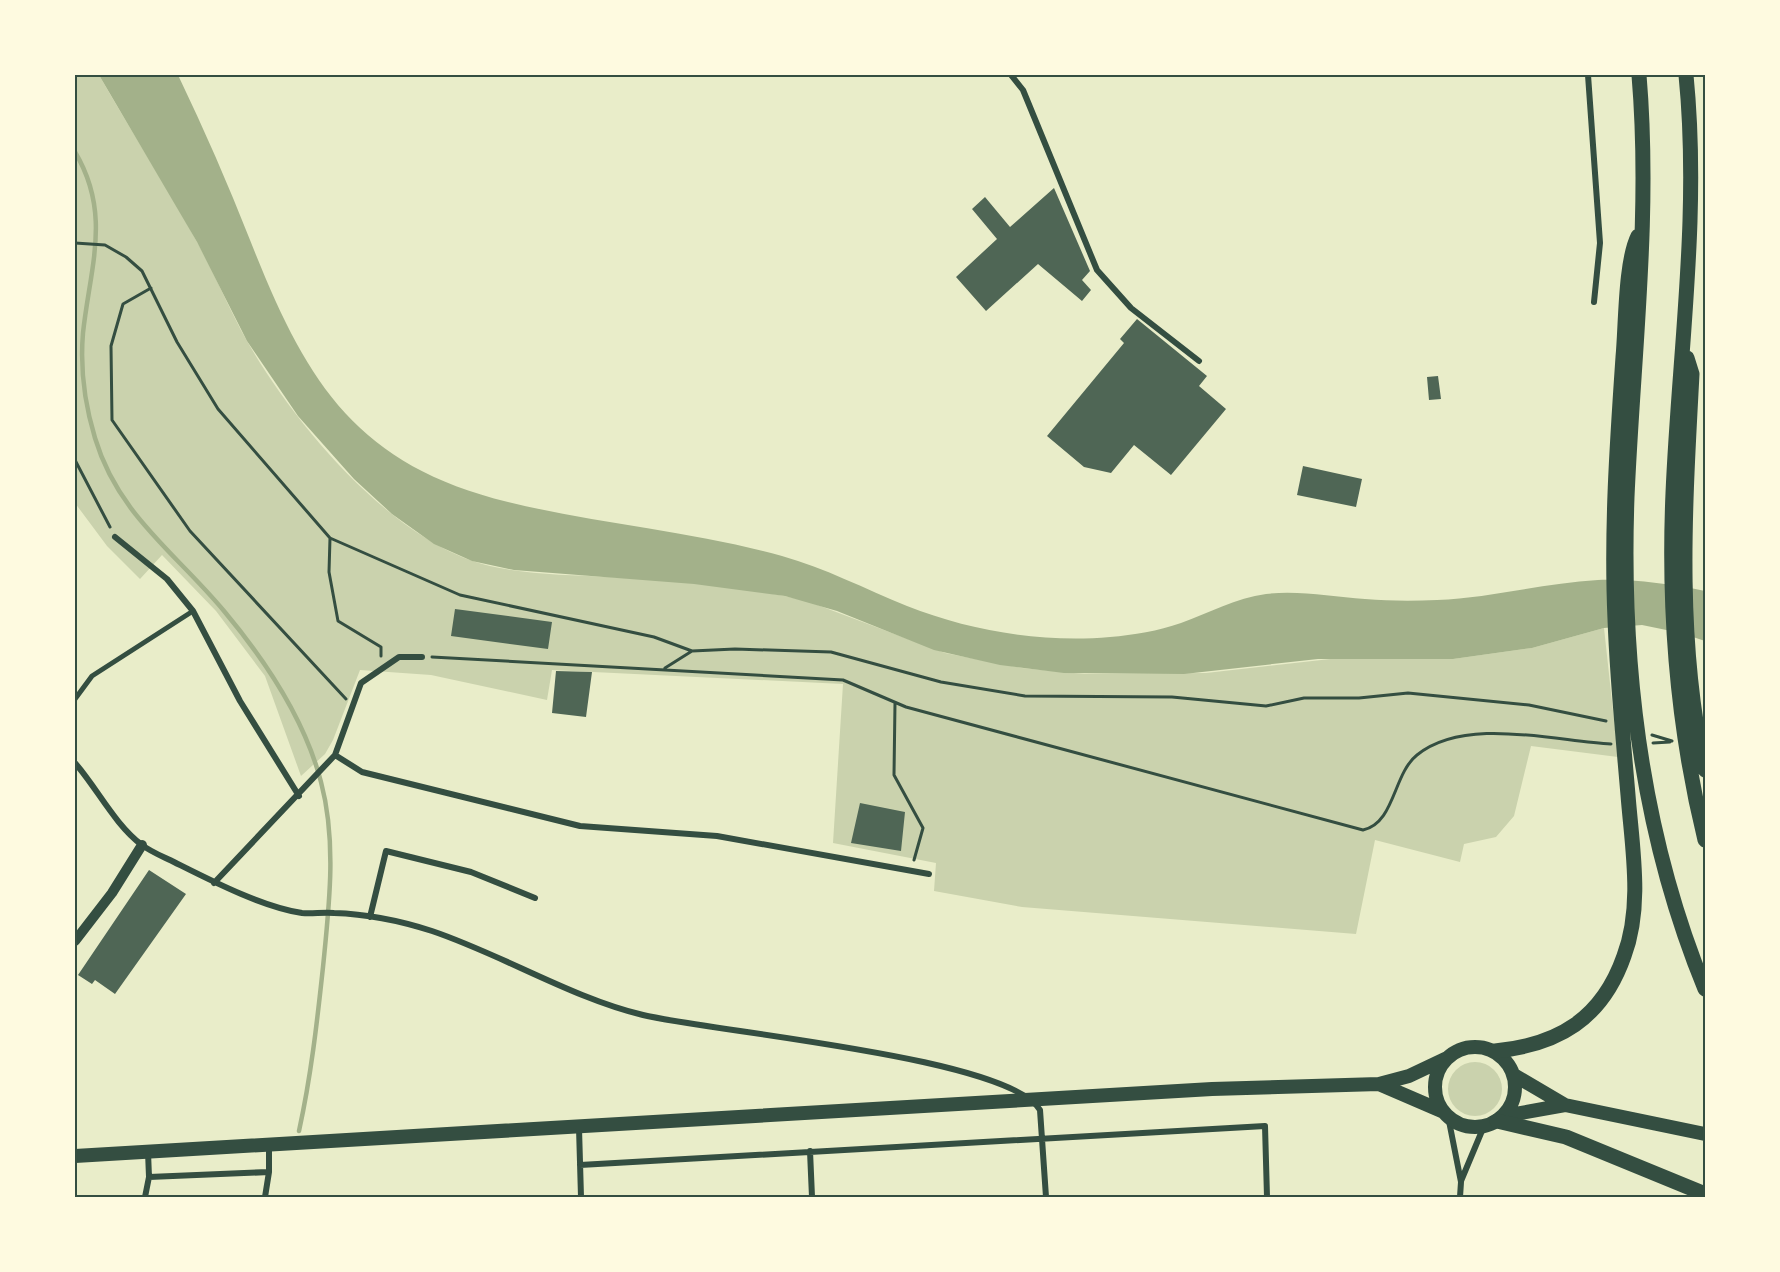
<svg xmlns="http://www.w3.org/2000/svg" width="1780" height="1272" viewBox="0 0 1780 1272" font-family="'Fira Sans Condensed',sans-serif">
  <rect width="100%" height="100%" fill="#e9edc9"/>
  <path fill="#cad2ad" d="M75,75H99C131,131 166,185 197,242C215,274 229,309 247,341C294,424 394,544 490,566C529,575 570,575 610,577C675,581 743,586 807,601L945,653L1022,668L1084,674L1206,673L1339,658L1453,659L1532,648L1604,628L1618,757L1531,746L1514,816L1496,837L1464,844L1460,862L1375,840L1356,934L1022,907L934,891L936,863L833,843L843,684L552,670L547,700L431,675L360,670L333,740L325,754L301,776L265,676L216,611L162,555L140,579L107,546L75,503Z
    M1448 1089a27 27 0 1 1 54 0a27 27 0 1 1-54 0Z"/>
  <path fill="#a3b18a" d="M99,75H178C204,129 228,184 250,240C305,379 353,464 508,502C598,524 692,531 782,556C825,568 865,589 907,606C970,631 1043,643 1110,637C1134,635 1158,631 1181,623C1209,613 1236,598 1266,594C1299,590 1332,597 1365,599C1389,601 1413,601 1437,600C1491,598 1544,583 1598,580C1634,579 1670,584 1705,591V641L1681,633L1642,625L1604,628L1532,648L1453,659H1318L1184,674L1064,673L1000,665L934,650L837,611L785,596L694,584L514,570L472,561L434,544L392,514L354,479L298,416L247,341L197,242Z"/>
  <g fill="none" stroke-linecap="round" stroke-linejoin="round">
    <path stroke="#a3b18a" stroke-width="4.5" d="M75,152C112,214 90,267 83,333C80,368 85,405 95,438C118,515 176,553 224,611C265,660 305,720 321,782C337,842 329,907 323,967C317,1023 311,1076 299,1131"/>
  </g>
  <path fill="#4f6655" d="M1054,188L1090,271L1082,280L1091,290L1082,301L1038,264L986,311L956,277L997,239L972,209L985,197L1010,227Z
    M1137,319L1207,376L1199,386L1226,409L1171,475L1134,445L1111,473L1084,467L1047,436L1124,343L1120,339Z
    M1438,376L1441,399L1429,400L1427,377Z
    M1303,466L1362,479L1356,507L1297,495Z
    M455,609L552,622L548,649L451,636Z
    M556,671L592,672L586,717L552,713Z
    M860,803L905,812L901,851L851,843Z
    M149,870L186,894L115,994L95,980L92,984L78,975Z"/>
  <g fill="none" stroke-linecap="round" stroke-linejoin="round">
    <path stroke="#344e41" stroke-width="3" d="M75,243L105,245L126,257L142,271L177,342L218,409L330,538L460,595L654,637L692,651L735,649L831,652L941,682L1025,696L1172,697L1266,706L1304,698H1359L1408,693L1529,705L1606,721
      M151,288L123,304L111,346L112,420L190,531L346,699
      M75,460L110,527
      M330,538L329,572L338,621L381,647V656
      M432,657L843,680L906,707L1363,830C1395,823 1393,774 1417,755C1465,716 1555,741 1611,744
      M665,668L692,651
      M895,703L894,775L923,828L914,860
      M1652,735L1672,741
      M1653,743L1670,742"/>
    <path stroke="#344e41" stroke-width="5" d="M75,699L92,676L193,611"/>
    <path stroke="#344e41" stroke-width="6" d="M1011,75L1023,90L1097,270L1131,308L1199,361
      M1588,75L1600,243L1594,302
      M115,537L167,579L193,611L240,701L299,796
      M335,755L362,772L580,826L717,836L929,874
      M75,763C97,788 115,825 142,845C151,852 164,857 174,862C210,880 262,907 302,913C312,914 323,912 334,913C366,914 401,921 432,931C503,955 572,998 643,1015C714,1032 1009,1057 1040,1110L1046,1197
      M214,883L335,755L361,683L399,657H422
      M370,917L386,851L471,872L535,898
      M1448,1116L1461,1182L1460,1197
      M579,1128L581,1197
      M810,1151L812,1197
      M580,1165L1265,1126L1267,1197
      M149,1177L269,1172
      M1461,1181L1484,1126
      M145,1197L149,1177L148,1152
      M265,1197L269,1172V1145"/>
    <path stroke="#344e41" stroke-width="10" d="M75,941L112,893L142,845"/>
    <path stroke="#344e41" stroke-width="14" d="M1435 1087a40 40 0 1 1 80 0a40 40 0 1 1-80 0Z
      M1514,1075L1565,1105L1705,1134
      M1379,1084L1444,1112
      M1504,1116L1565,1105
      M75,1156L1212,1089L1379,1084L1409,1076L1447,1058"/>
    <path stroke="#344e41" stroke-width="15" d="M1639,75C1651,217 1633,356 1627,497C1621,664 1641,833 1705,989
      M1686,75C1700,215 1679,353 1673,493C1668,610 1677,726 1705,840
      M1687,358L1692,374C1685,506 1676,639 1705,770
      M1495,1051C1558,1045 1602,1019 1624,956C1643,906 1632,847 1628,795C1623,736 1617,677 1615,619C1611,531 1617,444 1623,357C1626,326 1625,262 1638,236
      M1497,1121L1566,1137L1705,1194"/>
  </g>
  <rect width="1780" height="1272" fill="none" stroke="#fefae0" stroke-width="153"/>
  <rect x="76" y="76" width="1628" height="1120" fill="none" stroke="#344e41" stroke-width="2"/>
</svg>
